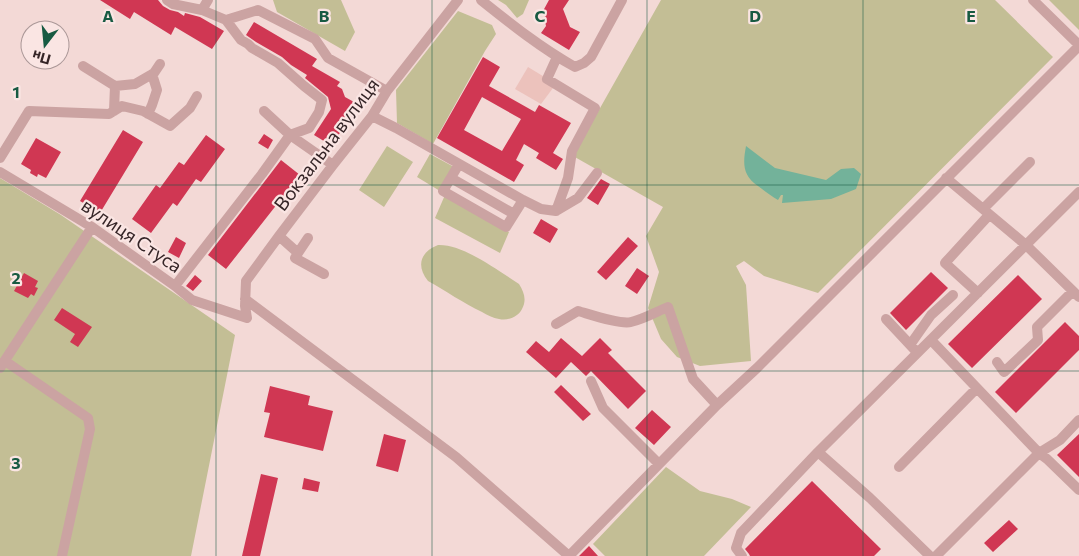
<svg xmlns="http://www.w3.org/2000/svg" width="1079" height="556" viewBox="0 0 1079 556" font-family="Commissioner,sans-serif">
  <rect width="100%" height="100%" fill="#f3d9d6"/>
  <path fill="#c3be95" d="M273,0H341L355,32L345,51L277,12Z
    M498,0H529L523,14L517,18L506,5Z
    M661,0H995L1053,57L818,293L764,276L744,261L736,266L746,285L751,361L700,366L677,357L661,339L648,308L659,272L646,236L663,207L573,156Z
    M1049,0H1079V30Z
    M458,11L492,25L496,34L485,51L433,144L397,123L396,90Z
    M387,146L413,162L384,207L359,190Z
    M430,154L454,167L440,191L417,177Z
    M0,178L61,215L235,335L191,556H0Z
    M445,195L509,232L500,253L435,218Z
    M438,245C463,244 497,270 519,284C524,292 527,300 522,309C518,317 508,321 499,319C493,318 487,315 482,312C463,303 446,291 428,281C416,266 420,252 438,245Z
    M666,467L700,491L732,499L751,507L704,556H605L593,544Z"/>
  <path fill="#ecc2bc" d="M528,67L556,84L541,104L515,89Z"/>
  <path fill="#73b29a" d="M746,146L775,168L826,180L841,169L854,168L861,174L856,189L831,199L782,203L783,195H781L778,200C771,196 765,191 758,186C742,175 743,163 746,146Z"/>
  <path fill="#d03753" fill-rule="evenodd" d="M100,0H158L163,6L170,10L178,12L184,16L185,13L200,17L224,31L212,49L175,27L171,35L134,12L130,19Z
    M549,0H569L563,9L570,27L580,32L569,50L541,33L546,26L543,11Z
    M254,22L317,59L312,66L340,82L337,86L342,89L345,97L354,102L356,111L355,118L347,121L332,146L314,135L331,109L328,97L305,78L307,75L291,65L282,57L256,42L246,35Z
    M483,57L500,67L489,86L535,112L539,105L571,123L553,153L563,159L556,170L536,158L539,153L524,144L516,160L524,165L514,182L437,138ZM482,97L521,119L502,151L464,130Z
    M123,130L143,142L100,213L80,201Z
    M264,134L273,140L268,149L258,143Z
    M206,135L225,149L201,182L196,179L177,206L173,203L151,233L132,219L156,185L160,188L179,162L184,165Z
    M36,138L61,152L46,178L38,174L37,177L30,173L31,170L21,164Z
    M281,160L300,175L226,269L208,255Z
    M601,179L610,184L598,205L587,198Z
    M541,219L558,229L550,243L533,233Z
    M176,237L186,243L179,258L168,252Z
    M628,237L638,246L606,280L597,272Z
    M637,268L649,276L637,294L625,286Z
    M931,272L948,288L906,330L890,313Z
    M24,273L38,281L35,287L38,288L34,296L31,294L28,298L14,291Z
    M195,275L202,281L193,291L186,286Z
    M1018,275L1042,299L972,368L948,344Z
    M62,308L92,327L78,347L70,342L75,334L54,320Z
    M1065,322L1079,336V350L1016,413L995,392Z
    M561,338L582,356L600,338L612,350L608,353L646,391L628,409L591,371L586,376L571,362L556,378L526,352L536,341L549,352Z
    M561,385L591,414L583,421L554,392Z
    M270,386L310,396L308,405L333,411L323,451L264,437L270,413L264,412Z
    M652,410L671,427L654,445L635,428Z
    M384,434L406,440L398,472L376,466Z
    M1079,434V477L1057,455Z
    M261,474L278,478L260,556H242Z
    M304,478L320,482L318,492L302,489Z
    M812,481L881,549L874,556H750L749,554L745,549Z
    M1009,520L1018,529L993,552L984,543Z
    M589,546L598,556H579Z"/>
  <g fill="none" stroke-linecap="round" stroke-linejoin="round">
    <path stroke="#cba3a2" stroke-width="10" d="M167,0L173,4L202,10L208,0
      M481,0C511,24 541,48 575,67L584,63L591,57L622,0
      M1033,0L1079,45
      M202,10L226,20L258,10L315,39L328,58L387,91
      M83,66L115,86L135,84L154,73L160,64
      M114,111L115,86
      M264,111L290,135L333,165
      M148,114L152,105L157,90L152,74
      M372,116L396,128L523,200L541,209L556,211L568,178L572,151L595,108L547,79L557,57
      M0,158L29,111L109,114L122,106L143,111L170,126L190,108L197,96
      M459,164L443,191L506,227L523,200
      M0,172L92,227L175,286L192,300L247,318L245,306L246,281L279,236L333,165L372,116L387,91L458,0
      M451,178L514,214
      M946,178L1026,245L1079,297
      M983,209L1030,162
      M556,211L578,198L597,173
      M279,236L298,253L295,258L324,274
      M298,253L308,238
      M175,286L262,174L285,142L290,135L309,128L319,112L322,100L304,86L278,63L259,52L252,48L248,44L241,40L226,20
      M978,293L945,263L989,215
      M245,299L456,457L569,556
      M886,319L914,349
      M556,324L578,311C589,314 621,325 631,322C644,319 656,312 668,307L693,379L717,405
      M931,340L1039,453L1047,459L1079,490
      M910,345L931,315L953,295
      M5,361L88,418L90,429L62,556
      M997,362L1004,372L1038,340L1037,327L1073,291
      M0,368L92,227
      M591,381L603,408L659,464
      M818,452L870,498L930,556
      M899,467L977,388
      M569,556L717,405L757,368L1079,46
      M742,556L736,548L741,533L818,452L1079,192
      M936,556L1039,453L1060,440L1079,420"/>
  </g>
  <path fill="none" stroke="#175a42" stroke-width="1" stroke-opacity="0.55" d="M216,0V556M432,0V556M647,0V556M863,0V556M0,185H1079M0,371H1079"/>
  <g text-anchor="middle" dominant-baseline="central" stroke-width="4.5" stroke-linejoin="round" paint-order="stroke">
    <g font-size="19" fill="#352527" stroke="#fae5e3">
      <text transform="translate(326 144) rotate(-53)">Вокзальна вулиця</text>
      <text transform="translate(132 235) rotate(34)">вулиця Стуса</text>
    </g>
  </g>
  <g font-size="16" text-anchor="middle" font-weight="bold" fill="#175a42" stroke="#fae5e3" stroke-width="4.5" stroke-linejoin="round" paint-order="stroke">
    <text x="108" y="22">A</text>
    <text x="324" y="22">B</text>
    <text x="540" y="22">C</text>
    <text x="755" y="22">D</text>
    <text x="971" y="22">E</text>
    <text x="16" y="98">1</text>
    <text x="16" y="284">2</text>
    <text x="16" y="469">3</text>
  </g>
  <g transform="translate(45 45) rotate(196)"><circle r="24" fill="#fae5e3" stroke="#ab9898"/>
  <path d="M0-4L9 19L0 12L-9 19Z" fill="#175a42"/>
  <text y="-8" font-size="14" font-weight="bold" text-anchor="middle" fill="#352527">Пн</text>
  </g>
</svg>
